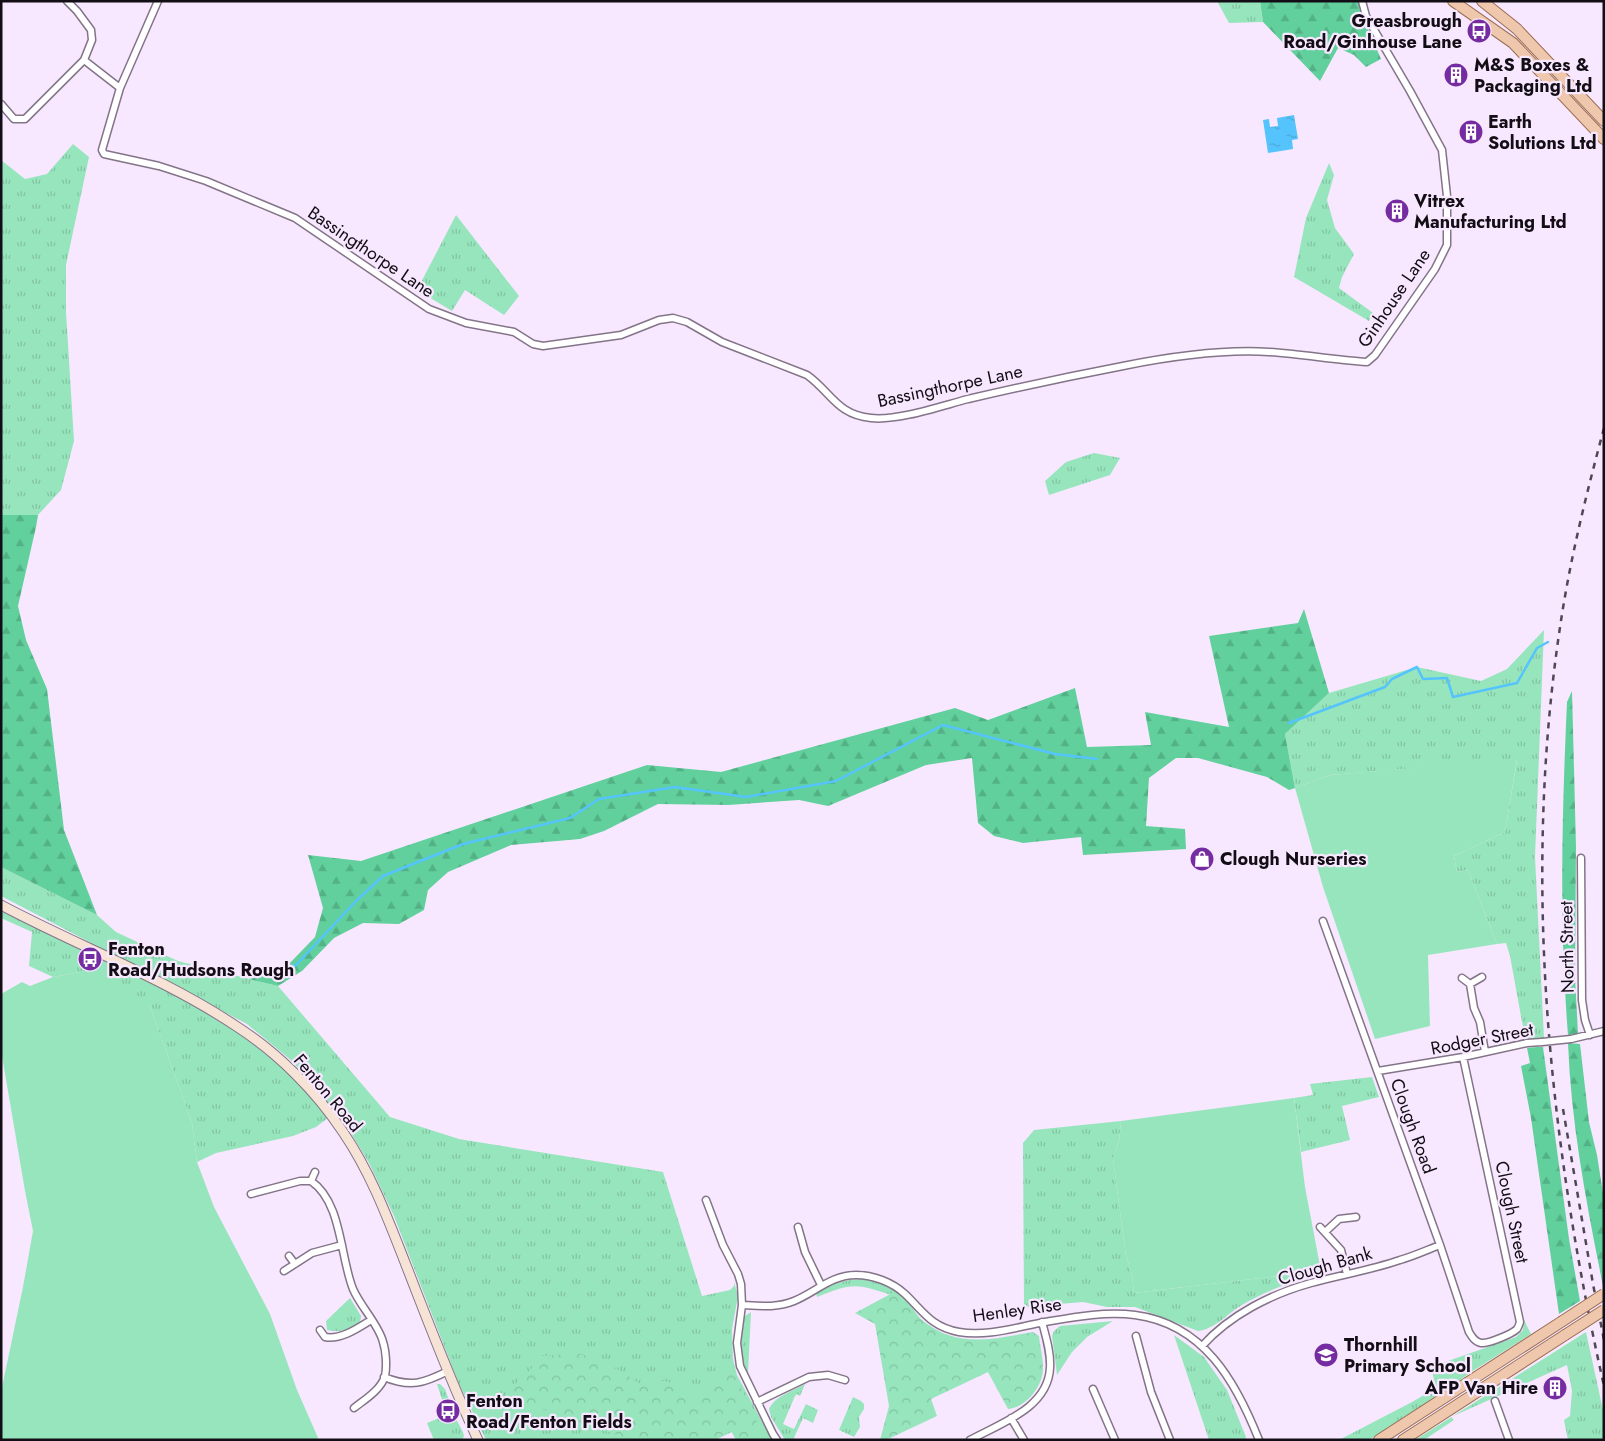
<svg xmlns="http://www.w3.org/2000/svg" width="1605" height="1441" viewBox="0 0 1605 1441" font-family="Jost,sans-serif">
  <defs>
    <pattern id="grass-tufts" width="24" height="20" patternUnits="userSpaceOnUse" patternTransform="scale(1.25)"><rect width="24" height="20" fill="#97e5bd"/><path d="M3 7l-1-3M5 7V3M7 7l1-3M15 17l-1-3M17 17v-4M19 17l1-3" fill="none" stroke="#81c3a2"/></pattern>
    <pattern id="forest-firs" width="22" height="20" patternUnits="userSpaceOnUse" patternTransform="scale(1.25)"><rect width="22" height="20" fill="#61d09c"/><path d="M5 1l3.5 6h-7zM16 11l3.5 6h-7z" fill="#53b186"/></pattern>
    <pattern id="park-crowns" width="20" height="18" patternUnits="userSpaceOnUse" patternTransform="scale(1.25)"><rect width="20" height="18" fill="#97e5bd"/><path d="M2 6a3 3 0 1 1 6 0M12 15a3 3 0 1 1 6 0" fill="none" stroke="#81c3a2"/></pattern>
    <pattern id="water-ripples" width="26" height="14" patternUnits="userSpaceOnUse" patternTransform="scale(1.25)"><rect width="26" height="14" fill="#56c4fc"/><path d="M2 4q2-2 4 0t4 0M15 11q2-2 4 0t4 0" fill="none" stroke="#4aa7d7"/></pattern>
  </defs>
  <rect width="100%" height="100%" fill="#f8e8ff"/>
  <path fill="url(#grass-tufts)" d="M1217,1H1260L1263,22L1229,23Z
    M73,144L89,157L66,265V312L74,441L61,490L38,515H1V160L25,179L47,174Z
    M1329,163L1334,175L1327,200L1335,228L1354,254L1342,277L1339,288L1373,313L1369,321L1294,277L1306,218Z
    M456,215L519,296L504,315L465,290L452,311L417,290Z
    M1094,453L1120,458L1110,475L1049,495L1045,481L1066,462Z
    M1544,630L1535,857L1544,1038L1529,1040L1525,1038L1510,956L1506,943L1497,944L1468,870L1457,872L1454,856L1505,832L1517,760L1330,775L1295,788L1285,734L1329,693L1417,667L1481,681L1507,669Z
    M1,867L97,915L116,932L178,961L278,986L390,1117L459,1139L663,1172L702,1296L730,1290L734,1286V1282L738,1296L732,1329L733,1359L737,1375L772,1440H739L734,1431L715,1440H486L458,1382L394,1216L369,1163L346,1125L292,1061L247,1024L1,896Z
    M1,911L175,995L214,1016L260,1048L293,1077L328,1118L316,1127L293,1136L216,1153L197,1162L192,1123L150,1006L86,971L53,977L29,966L32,932L1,918Z
    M1372,1077L1379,1097L1342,1106L1350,1140L1301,1152L1294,1098L1313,1095L1310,1084Z
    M1121,1121L1119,1141L1113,1159L1126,1256L1132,1274L1134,1293L1313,1272L1310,1276C1286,1284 1264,1292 1242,1305C1227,1314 1215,1329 1198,1331L1135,1307H1107L1083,1302L1024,1307L1023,1143L1034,1130Z
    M861,1279L880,1283L896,1291L891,1295C856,1283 851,1283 817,1297L816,1292C830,1284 844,1280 861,1279Z
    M350,1298L361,1316L360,1323C347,1330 342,1333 327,1330L326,1321Z
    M751,1312L748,1373C738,1356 741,1334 745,1316Z
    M1524,1320L1531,1334L1471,1372L1434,1399L1369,1440H1339L1412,1402L1436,1388L1431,1367L1516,1337L1523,1330Z
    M1113,1321L1087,1337L1072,1352L1057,1375L1052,1336L1054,1331L1060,1326Z
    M1586,1332L1604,1415V1440H1568L1564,1420L1570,1416L1572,1391L1567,1365L1451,1417L1454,1420L1424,1440H1415Z
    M1174,1335L1204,1357L1227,1390L1246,1437L1245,1440H1209Z
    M437,1384H440L445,1389L456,1419L463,1432L464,1436L462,1440H434L427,1423L447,1415Z
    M805,1384L800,1396L797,1394L795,1396L783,1424L794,1429L806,1404L818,1410L813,1423L803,1418L793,1440H785L771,1417L769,1409C775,1396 793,1391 805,1384Z
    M853,1397L861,1401L864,1404V1409L859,1417L860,1427L854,1437L839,1430Z"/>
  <path fill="url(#forest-firs)" d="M1260,1H1358L1360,11L1381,59L1366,67L1354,55L1338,48L1320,81L1263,22Z
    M1,515H38L36,527L18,606L26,640L47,689L64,830L97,915L1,867Z
    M1304,609L1329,693L1285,734L1295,788L1289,790L1267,777L1198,758H1176L1149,778L1146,826L1185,829L1186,849L1083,855L1081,837L1023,843L994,836L978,823L972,758L926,765L828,806L799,800L728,805L658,804L604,831L580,839L511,845L448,872L428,890L424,910L399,924L363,923L334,938L302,971L278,986L249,979L287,966L315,937L323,908L308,855L361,861L647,765L721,772L955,708L988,720L1075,688L1087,747L1151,745L1145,712L1229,727L1209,636L1298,623Z
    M1572,691L1576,847L1575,977L1578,1034L1568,1035C1559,924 1562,813 1567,702Z
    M1568,1043L1580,1044L1589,1122L1597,1155L1604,1200L1603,1286C1587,1206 1571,1125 1568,1043Z
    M1537,1047H1543L1569,1239L1580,1301L1559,1314L1531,1118L1521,1066L1530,1063L1527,1048Z"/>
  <path fill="url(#park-crowns)" d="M896,1291C900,1294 904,1297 907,1301C913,1307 916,1315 922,1320C957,1349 992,1339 1033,1332L1039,1336C1040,1346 1043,1357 1043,1367C1044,1385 1026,1408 1008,1409L988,1372L931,1399L937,1416L886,1440H880L889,1406L875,1324L855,1313Z
    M571,1352L602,1359L639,1383L664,1381L677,1384L699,1402C708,1382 710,1378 732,1368L765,1440H736L731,1431L713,1440H632L524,1403L516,1398C508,1383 523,1379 531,1369C535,1365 537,1360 541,1356L557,1355Z"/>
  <path fill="#97e5bd" d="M1517,759L1505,832L1454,856L1457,872L1468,870L1497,944L1428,955L1430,1026L1375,1039L1323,887L1295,788L1330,775Z
    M86,971L136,994L150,1006L192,1123L197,1162L214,1207L270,1314L297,1390L319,1440H1V1392L23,1287L33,1231L25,1191L1,1050V994L22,982L30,986L53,977Z
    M1294,1098L1305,1187L1321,1271L1134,1293L1132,1274L1126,1256L1113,1159L1119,1141L1121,1121Z"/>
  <path fill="url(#water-ripples)" d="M1294,115L1298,139L1292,140L1293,149L1268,153L1263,120L1269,119L1270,127L1278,126L1277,118Z"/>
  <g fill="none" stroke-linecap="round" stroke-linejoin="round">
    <path stroke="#56c4fc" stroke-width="2.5" d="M1289,723L1385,687L1392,679L1417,667L1423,679L1447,678L1453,697L1517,683L1537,648L1548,642
      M271,975L296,965L357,900L383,876L463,844L570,818L599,799L675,787L746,797L836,781L943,725L1055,754L1097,759"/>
    <defs>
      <path id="street" d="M158,1L120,88L102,150L104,154L159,166L206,181L295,218L429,309L466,323L514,332L533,344L543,346L621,335L659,320L673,318L687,322L722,342L807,375C831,392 837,415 871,418C898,421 941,406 968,399C1019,387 1071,376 1123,366C1168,357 1223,349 1269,352C1302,354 1334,360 1367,362L1375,355L1435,269L1447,245V196L1442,150L1410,91L1366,16L1362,1
        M84,60L120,88
        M1,104L14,119H25L84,60L92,40L91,30L77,11L67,1
        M1581,858L1582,1000L1585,1020L1590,1035
        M1323,921L1440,1245L1469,1332C1472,1337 1475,1342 1481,1343C1488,1344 1512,1334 1517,1329C1519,1326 1519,1325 1520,1322L1463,1057
        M1462,978L1470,984L1482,977
        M1470,984L1474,1008L1480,1022L1485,1052
        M1571,1039L1604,1031
        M1378,1071L1463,1057L1527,1043L1542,1042
        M311,1181L315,1172
        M251,1194L300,1181H311C342,1202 340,1257 353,1289C360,1306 379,1325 383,1342C386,1351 387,1366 385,1376C381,1390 364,1400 354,1408
        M706,1200L723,1245L738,1274L741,1284L742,1305L737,1343L740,1366L773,1434L777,1440
        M798,1227L805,1252L821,1285
        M1320,1227L1341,1250L1347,1274
        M1325,1232L1339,1219L1356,1217
        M289,1256L295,1264
        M284,1271L312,1253L342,1245
        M742,1305C760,1306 777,1308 794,1301C816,1292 831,1275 856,1275C873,1275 892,1282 905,1294C923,1311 931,1327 959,1332C987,1337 1017,1327 1045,1322C1074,1317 1106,1311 1135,1315C1204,1324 1236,1382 1259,1440
        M320,1330L325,1337C341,1340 358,1328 371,1320
        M1136,1336L1151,1392L1170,1440
        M1202,1346C1230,1315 1271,1294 1311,1283C1340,1275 1371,1270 1400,1260C1414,1256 1427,1250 1440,1245
        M384,1377C411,1388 424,1383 448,1371
        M1093,1389L1115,1440
        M1495,1401L1509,1440
        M757,1402L809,1377L828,1375L845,1380
        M1011,1418L1024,1440
        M970,1440C1001,1423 1048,1408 1050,1368C1051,1353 1046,1337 1042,1322"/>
      <path id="secondary" d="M1,905C78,946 164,978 236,1026C278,1053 316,1091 343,1132C371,1173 388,1219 406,1265C429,1324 451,1383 478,1440"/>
      <path id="primary" d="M1453,1L1513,43L1604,139
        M1482,1L1517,29L1604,121
        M1379,1440L1561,1322
        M1403,1440L1565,1335"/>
    </defs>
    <use href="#street" stroke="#837488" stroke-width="9"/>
    <use href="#secondary" stroke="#837488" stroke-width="11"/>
    <use href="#primary" stroke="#9a6e53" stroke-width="12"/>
    <use href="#street" stroke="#fff" stroke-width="6"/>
    <use href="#secondary" stroke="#f7e3d6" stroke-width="9"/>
    <use href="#primary" stroke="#eec7ac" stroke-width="10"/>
    <path stroke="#4f4753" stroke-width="2.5" stroke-dasharray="6 6" stroke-linecap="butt" d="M1604,428C1588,488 1573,547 1563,608C1521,866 1547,1132 1604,1386
      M1563,1109L1593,1284L1604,1340"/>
    <defs>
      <path id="street-bridge" d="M1542,1042L1571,1039"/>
      <path id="primary-bridge" d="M1561,1322L1604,1294
        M1565,1335L1604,1310"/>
    </defs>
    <use href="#street-bridge" stroke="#837488" stroke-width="9" stroke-linecap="butt"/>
    <use href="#primary-bridge" stroke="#9a6e53" stroke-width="12" stroke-linecap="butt"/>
    <use href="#street-bridge" stroke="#fff" stroke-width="6"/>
    <use href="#primary-bridge" stroke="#eec7ac" stroke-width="10"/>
  </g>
  <defs>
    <symbol id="bus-disc" viewBox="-11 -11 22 22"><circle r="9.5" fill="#742ca0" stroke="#f8e8ff"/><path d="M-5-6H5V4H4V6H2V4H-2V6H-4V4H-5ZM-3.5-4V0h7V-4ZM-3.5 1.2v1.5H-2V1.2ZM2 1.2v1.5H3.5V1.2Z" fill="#fff"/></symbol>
    <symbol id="building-disc" viewBox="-11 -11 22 22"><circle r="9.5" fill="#742ca0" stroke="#f8e8ff"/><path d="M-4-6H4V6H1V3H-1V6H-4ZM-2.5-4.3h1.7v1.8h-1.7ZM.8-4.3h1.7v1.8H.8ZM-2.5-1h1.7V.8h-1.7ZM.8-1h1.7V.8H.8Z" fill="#fff"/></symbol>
    <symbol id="shop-disc" viewBox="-11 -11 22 22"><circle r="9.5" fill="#742ca0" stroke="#f8e8ff"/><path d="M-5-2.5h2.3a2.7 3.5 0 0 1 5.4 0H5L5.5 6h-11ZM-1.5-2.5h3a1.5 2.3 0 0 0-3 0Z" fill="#fff"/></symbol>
    <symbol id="school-disc" viewBox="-11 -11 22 22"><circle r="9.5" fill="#742ca0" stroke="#f8e8ff"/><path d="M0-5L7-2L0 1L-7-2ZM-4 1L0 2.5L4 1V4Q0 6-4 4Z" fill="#fff"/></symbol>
  </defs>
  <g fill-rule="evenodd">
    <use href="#bus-disc" x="1465" y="17" width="28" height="28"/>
    <use href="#building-disc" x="1442" y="61" width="28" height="28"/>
    <use href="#building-disc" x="1457" y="118" width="28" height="28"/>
    <use href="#building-disc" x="1383" y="197" width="28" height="28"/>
    <use href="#shop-disc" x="1188" y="845" width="28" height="28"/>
    <use href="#bus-disc" x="76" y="945" width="28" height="28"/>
    <use href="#school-disc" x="1312" y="1341" width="28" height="28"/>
    <use href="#building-disc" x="1541" y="1374" width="28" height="28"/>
    <use href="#bus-disc" x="434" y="1397" width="28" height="28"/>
  </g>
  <g text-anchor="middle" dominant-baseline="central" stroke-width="4.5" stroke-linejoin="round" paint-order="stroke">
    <g font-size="18" font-weight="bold" fill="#130e15" stroke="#f8e8ff" text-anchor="start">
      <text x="1462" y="21" text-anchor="end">Greasbrough<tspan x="1462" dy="21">Road/Ginhouse Lane</tspan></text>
      <text x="1474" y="65">M&amp;S Boxes &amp;<tspan x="1474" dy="21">Packaging Ltd</tspan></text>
      <text x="1488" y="122">Earth<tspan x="1488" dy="21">Solutions Ltd</tspan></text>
      <text x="1414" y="201">Vitrex<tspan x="1414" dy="21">Manufacturing Ltd</tspan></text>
      <text x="1220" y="859">Clough Nurseries</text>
      <text x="108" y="949">Fenton<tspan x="108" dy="21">Road/Hudsons Rough</tspan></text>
      <text x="1344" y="1345">Thornhill<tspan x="1344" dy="21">Primary School</tspan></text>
      <text x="1538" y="1388" text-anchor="end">AFP Van Hire</text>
      <text x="466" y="1401">Fenton<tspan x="466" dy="21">Road/Fenton Fields</tspan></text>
    </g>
    <g font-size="18" fill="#130e15" stroke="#f8e8ff">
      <text transform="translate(371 252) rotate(34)">Bassingthorpe Lane</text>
      <text transform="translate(1394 298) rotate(-56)">Ginhouse Lane</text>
      <text transform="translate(950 386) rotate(-12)">Bassingthorpe Lane</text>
      <text transform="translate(1567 947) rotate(-91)">North Street</text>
      <text transform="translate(1482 1039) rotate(-11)">Rodger Street</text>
      <text transform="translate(328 1093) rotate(50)">Fenton Road</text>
      <text transform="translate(1413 1126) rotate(70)">Clough Road</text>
      <text transform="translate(1512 1212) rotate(78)">Clough Street</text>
      <text transform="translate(1325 1266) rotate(-16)">Clough Bank</text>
      <text transform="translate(1017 1310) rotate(-8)">Henley Rise</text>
    </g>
  </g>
  <rect width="1605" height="1441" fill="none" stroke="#130e15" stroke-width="5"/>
</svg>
